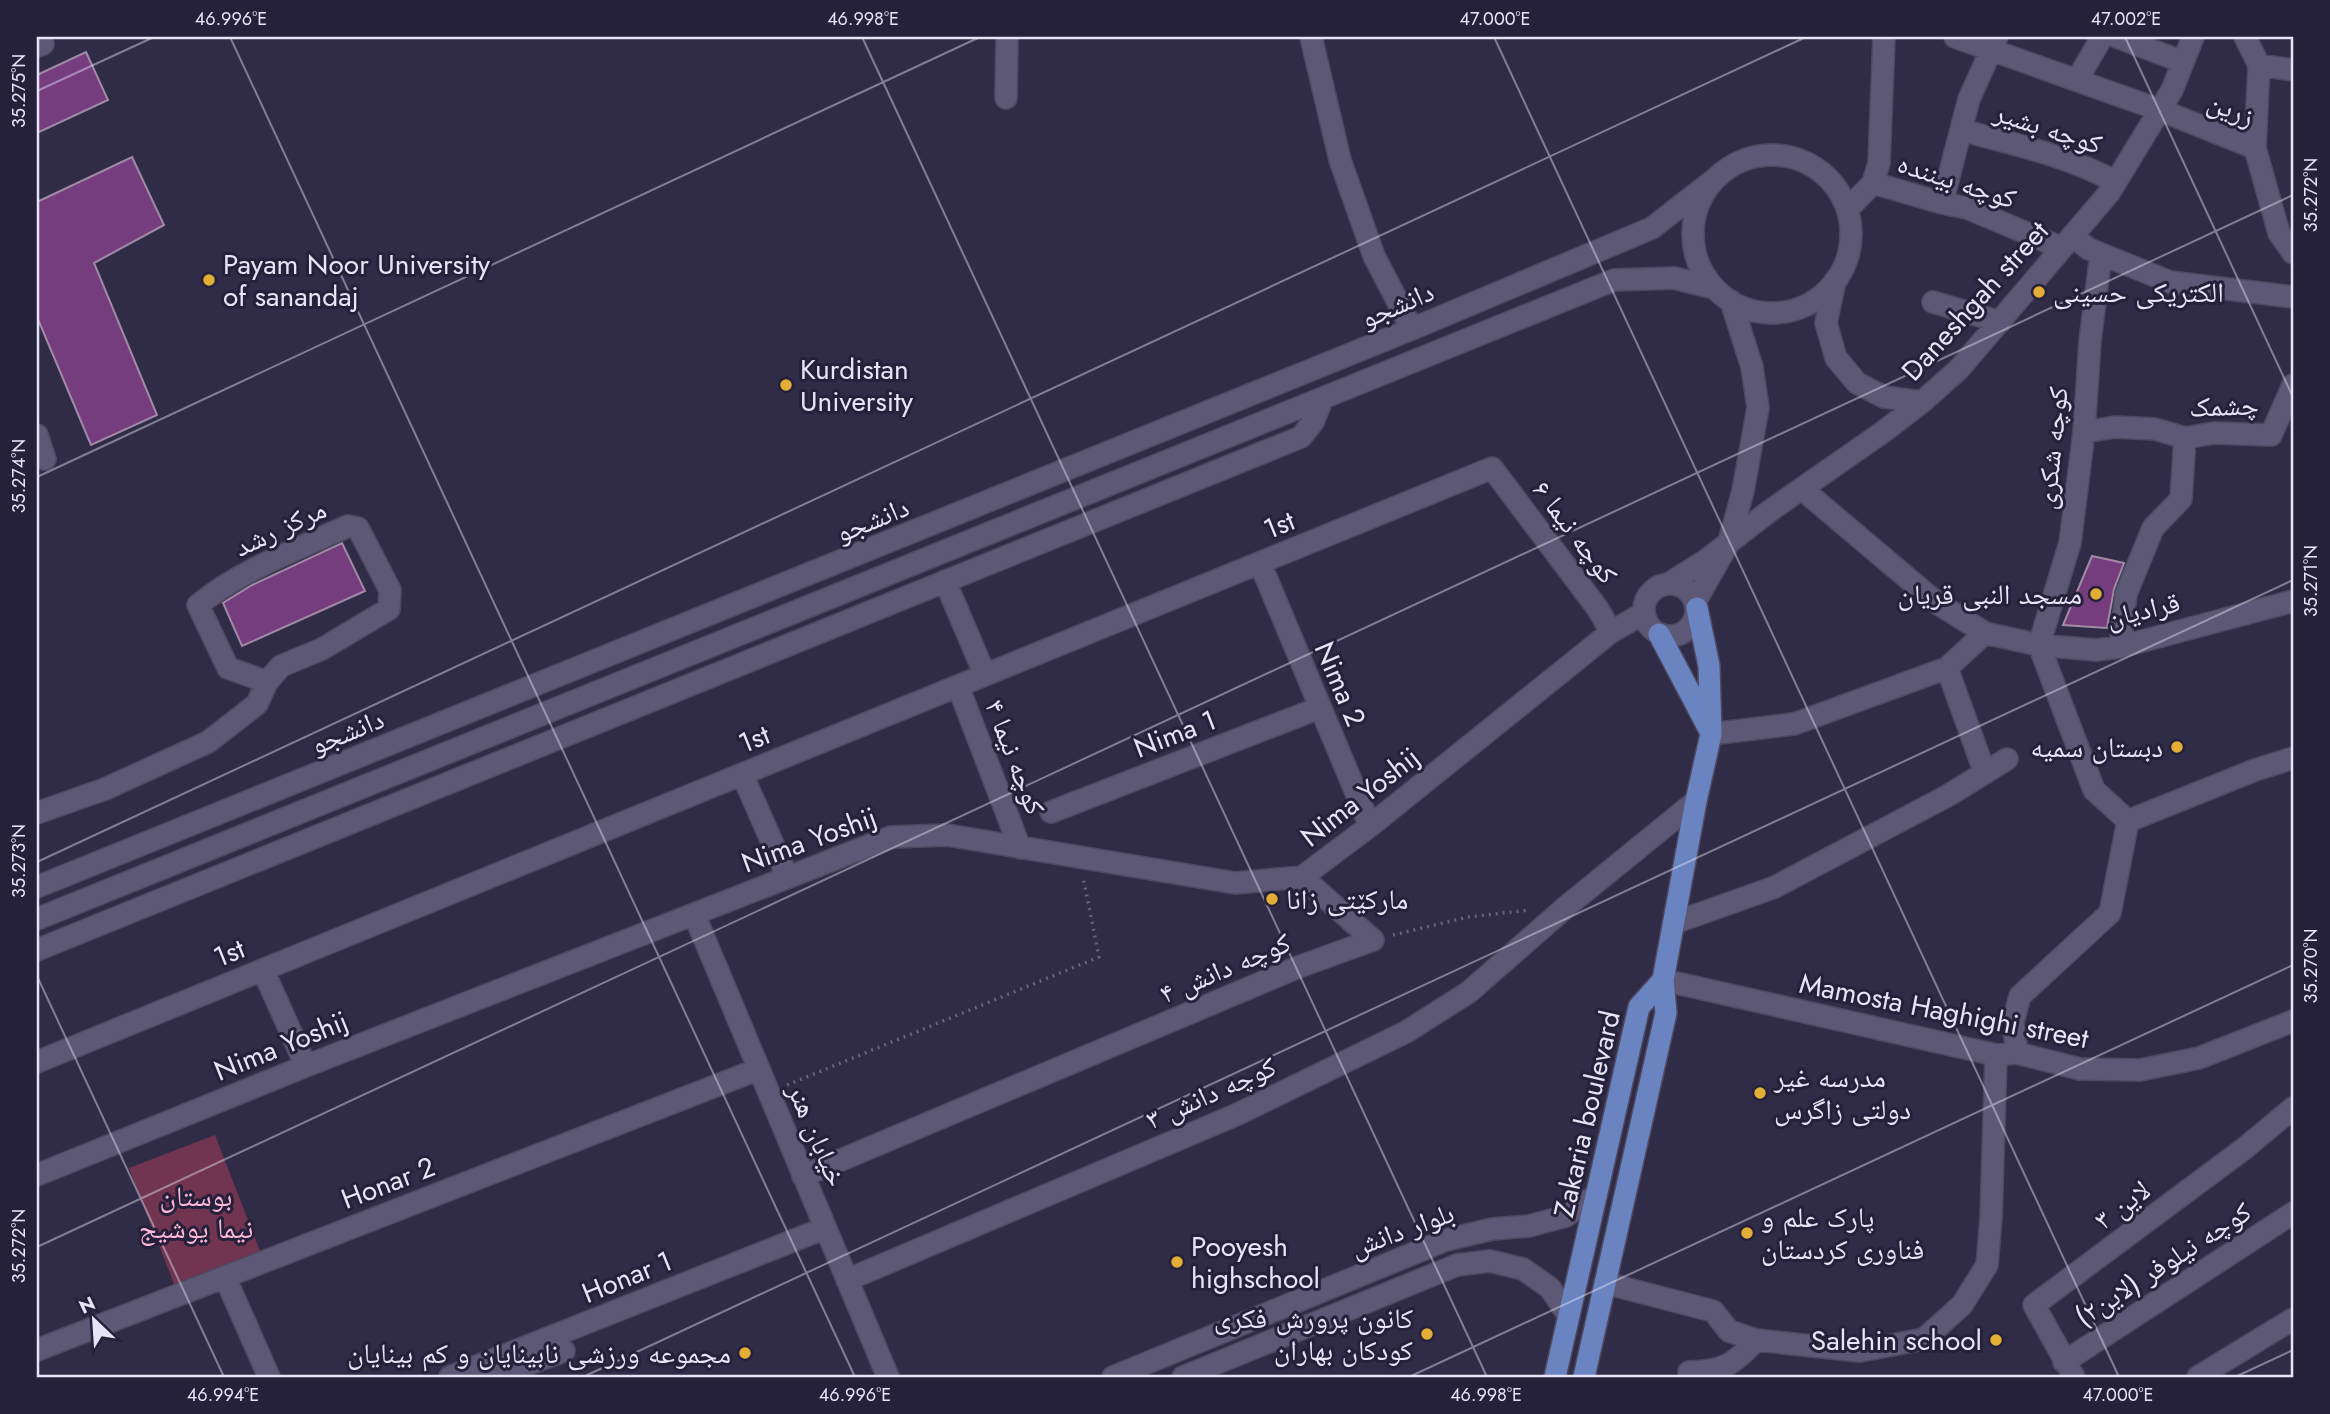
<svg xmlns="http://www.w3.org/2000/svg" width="2330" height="1414" viewBox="0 0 2330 1414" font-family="Jost,'Noto Naskh Arabic',sans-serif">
  <rect width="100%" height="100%" fill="#302b46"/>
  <path fill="#713551" d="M215,1135L262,1256L176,1289L129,1168Z"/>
  <path fill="#753c7e" stroke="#a18aa5" stroke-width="2" d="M86,52L108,100L37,133V75Z
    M132,157L164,225L94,263L157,415L91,445L37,317V202Z
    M342,543L365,591L242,646L223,603L252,585Z
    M2092,556L2124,563L2114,589L2107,628L2063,625Z"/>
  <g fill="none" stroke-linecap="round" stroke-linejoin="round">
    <defs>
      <path id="minor" d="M1311,37L1340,160L1374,256L1412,329
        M1955,37L2160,110L2255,148L2279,233L2293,253
        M2117,37L2183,62
        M2245,37L2259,65L2255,148
        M37,46L43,44
        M2259,65L2293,70
        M2077,80L2102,37
        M1006,98L1007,37
        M1961,130C2014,144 2068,156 2116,182
        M1693 234a79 79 0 1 1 158 0a79 79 0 1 1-158 0Z
        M1873,183L1942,203L1967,208L2062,248
        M1942,203L1969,99L1997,37
        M1848,209L1873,183L1879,163L1884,37
        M2072,236L2089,249L2170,282L2293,297
        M1835,281L1826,323L1836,358L1857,383L1884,397L1922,402
        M1933,302L2000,322
        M2084,432L2115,427L2155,429L2185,438L2214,433L2271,435L2293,385
        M37,435L45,459
        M1802,489L1937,603L1985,633L2039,645L2096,650L2120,647L2293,601
        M1260,563L1370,826
        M945,581L985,675
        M1668,584L1705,561L1771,510L1883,432L1922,402L1959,369L2109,193L2172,90L2193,37
        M1644 610a26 26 0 1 1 52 0a26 26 0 1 1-52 0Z
        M1695,602L1729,542L1743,491L1758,408L1752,367L1731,301
        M2120,647L2126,594L2153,528L2181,499L2185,438
        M1947,668L1985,773
        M958,686L1020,848
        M1711,734L1794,724L1947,668L1985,633
        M742,774L787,876
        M1051,812L1319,708
        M37,813L105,789L208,742L257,704L267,682L281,666L322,649L389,609L390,590L358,528L348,526C298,549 241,570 198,605L228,668L267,682
        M2128,821L2255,770L2293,758
        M37,887L1412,329L1652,228L1715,179
        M694,914L888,1377
        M37,919L1614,280L1674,278L1714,288
        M1674,923L1775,887L1949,795L2007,759
        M37,950L1301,437L1313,422L1322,400
        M263,970L306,1066
        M1663,980L1996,1055L2017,1053L2080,1069L2140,1070L2199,1058L2293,1021
        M2017,1053L2013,1022L2020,996L2110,913L2128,821L2094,790L2039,645L2070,543L2084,432L2090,341L2101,254
        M37,1062L1492,468L1598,609L1611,632
        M37,1175L306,1066L891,837L947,835L1235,883L1302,877L1370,826L1611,632L1644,613
        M803,1176L1301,966L1373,940L1302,877
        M225,1277L269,1377
        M847,1280L1238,1114L1406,1032L1469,992L1567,906L1696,801
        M1605,1283L1713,1311L1729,1331L1756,1340L1860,1351L1924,1339L1962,1305L1987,1265L1991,1218L1996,1055
        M37,1350L759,1069
        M2064,1362L2293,1213
        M1689,1372C1724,1371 1733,1365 1756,1340
        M450,1377L825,1228
        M494,1377L564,1351
        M1113,1377L1446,1240L1492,1229L1529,1226L1566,1216L1596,1195
        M1183,1377L1457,1265L1490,1261L1523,1269L1550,1288L1569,1316
        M2074,1377L2034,1305L2245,1148L2293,1108
        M2198,1377L2293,1319"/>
      <path id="major" d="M1659,634L1709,729
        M1555,1377L1639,1007L1663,980
        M1584,1377L1666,1013L1663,980L1696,801L1711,734L1709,666L1697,608"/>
    </defs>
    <use href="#minor" stroke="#4e4960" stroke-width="24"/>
    <use href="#major" stroke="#4e4960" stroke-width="24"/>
    <path stroke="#67637b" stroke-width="3.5" stroke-dasharray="2 5" stroke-linecap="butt" d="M1393,935L1468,917L1530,910
      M787,1085L1099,957L1083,877"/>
    <use href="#minor" stroke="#5d5876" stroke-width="21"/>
    <use href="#major" stroke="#6a84c2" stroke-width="21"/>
  </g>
  <path fill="none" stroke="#e6e4f6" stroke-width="2" stroke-opacity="0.45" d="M230,37L855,1377M862,37L1487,1377M1494,37L2119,1377M2125,37L2293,397M37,91L154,37M37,477L980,37M37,862L1806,37M37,976L224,1377M37,1247L2293,195M583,1377L2293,580M1409,1377L2293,965M2235,1377L2293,1350"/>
  <g fill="#e3ae35" stroke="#26213b" stroke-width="2.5">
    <circle cx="209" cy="280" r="7"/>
    <circle cx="2039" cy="292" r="7"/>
    <circle cx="786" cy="385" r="7"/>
    <circle cx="2096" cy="594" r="7"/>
    <circle cx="2177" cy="747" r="7"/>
    <circle cx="1272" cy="899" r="7"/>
    <circle cx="1760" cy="1093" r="7"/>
    <circle cx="1747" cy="1233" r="7"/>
    <circle cx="1177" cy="1262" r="7"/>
    <circle cx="1427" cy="1334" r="7"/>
    <circle cx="1996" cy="1340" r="7"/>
    <circle cx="745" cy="1353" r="7"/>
  </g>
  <g text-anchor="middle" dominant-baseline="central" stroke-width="6" stroke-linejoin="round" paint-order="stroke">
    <g font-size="28" fill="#e6e4f6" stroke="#26213b">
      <text transform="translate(2231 109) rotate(22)">زرین</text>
      <text transform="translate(2048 128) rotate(18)">کوچه بشیر</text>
      <text transform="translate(1957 181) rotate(18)">کوچه بیننده</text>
      <text transform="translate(1975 301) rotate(-48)">Daneshgah street</text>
      <text transform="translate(1397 305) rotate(-23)">دانشجو</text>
      <text transform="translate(2224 406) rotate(-2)">چشمک</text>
      <text transform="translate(2052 448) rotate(-84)">کوچه شکری</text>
      <text transform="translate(872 520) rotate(-22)">دانشجو</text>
      <text transform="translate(1279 525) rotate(-22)">1st</text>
      <text transform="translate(280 528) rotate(-25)">مرکز رشد</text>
      <text transform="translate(1575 532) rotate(53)">کوچه نیما ۶</text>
      <text transform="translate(2143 610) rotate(-13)">قرادیان</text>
      <text transform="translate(1340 684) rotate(67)">Nima 2</text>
      <text transform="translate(347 732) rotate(-22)">دانشجو</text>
      <text transform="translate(1175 734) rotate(-21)">Nima 1</text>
      <text transform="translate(754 739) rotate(-22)">1st</text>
      <text transform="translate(1015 757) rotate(69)">کوچه نیما ۴</text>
      <text transform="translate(1360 797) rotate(-38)">Nima Yoshij</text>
      <text transform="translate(809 840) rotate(-20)">Nima Yoshij</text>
      <text transform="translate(229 953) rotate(-22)">1st</text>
      <text transform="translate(1225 968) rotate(-23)">کوچه دانش ۴</text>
      <text transform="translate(1944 1011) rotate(11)">Mamosta Haghighi street</text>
      <text transform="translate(281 1046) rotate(-22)">Nima Yoshij</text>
      <text transform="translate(1211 1093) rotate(-24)">کوچه دانش ۳</text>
      <text transform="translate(1587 1114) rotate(-77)">Zakaria boulevard</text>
      <text transform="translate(817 1135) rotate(67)">خیابان هنر</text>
      <text transform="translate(388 1183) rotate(-21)">Honar 2</text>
      <text transform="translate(2122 1205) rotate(-37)">لاین ۳</text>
      <text transform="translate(1402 1230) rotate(-20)">بلوار دانش</text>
      <text transform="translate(2163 1264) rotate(-33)">کوچه نیلوفر (لاین۲)</text>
      <text transform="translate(627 1277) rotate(-22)">Honar 1</text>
    </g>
    <g font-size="28" fill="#e6e4f6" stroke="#26213b" text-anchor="start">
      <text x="223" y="264">Payam Noor University<tspan x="223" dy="32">of sanandaj</tspan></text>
      <text x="2053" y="292">الکتریکی حسینی</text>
      <text x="800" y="369">Kurdistan<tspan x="800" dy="32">University</tspan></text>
      <text x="2082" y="594" text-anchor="end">مسجد النبی قریان</text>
      <text x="2163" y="747" text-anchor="end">دبستان سمیه</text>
      <text x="1286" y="899">مارکێتی زانا</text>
      <text x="1774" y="1077">مدرسه غیر<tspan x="1774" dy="32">دولتی زاگرس</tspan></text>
      <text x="1761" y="1217">پارک علم و<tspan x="1761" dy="32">فناوری کردستان</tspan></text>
      <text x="1191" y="1246">Pooyesh<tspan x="1191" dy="32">highschool</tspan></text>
      <text x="1413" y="1318" text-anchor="end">کانون پرورش فکری<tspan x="1413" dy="32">کودکان بهاران</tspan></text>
      <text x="1982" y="1340" text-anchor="end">Salehin school</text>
      <text x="731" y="1353" text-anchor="end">مجموعه ورزشی نابینایان و کم بینایان</text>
    </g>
    <g font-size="28" fill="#fdb6d4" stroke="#26213b">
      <text x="196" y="1196">بوستان<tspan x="196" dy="32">نیما یوشیج</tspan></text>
    </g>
  </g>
  <rect width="2330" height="1414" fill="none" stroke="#26213b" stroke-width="77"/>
  <g transform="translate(94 1320) rotate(335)" stroke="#26213b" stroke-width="5" paint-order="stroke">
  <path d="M0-5L12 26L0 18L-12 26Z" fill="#e6e4f6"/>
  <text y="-10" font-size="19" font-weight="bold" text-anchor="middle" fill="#e6e4f6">N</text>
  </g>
  <rect x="38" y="38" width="2254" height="1338" fill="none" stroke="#e6e4f6" stroke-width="2.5"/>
  <g font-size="18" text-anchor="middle" fill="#e6e4f6">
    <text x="231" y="25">46.996°E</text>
    <text x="863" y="25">46.998°E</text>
    <text x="1495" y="25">47.000°E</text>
    <text x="2126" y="25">47.002°E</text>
    <text transform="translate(19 91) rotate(-90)" y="6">35.275°N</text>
    <text transform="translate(2311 195) rotate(-90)" y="6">35.272°N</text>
    <text transform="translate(19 476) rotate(-90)" y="6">35.274°N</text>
    <text transform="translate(2311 581) rotate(-90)" y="6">35.271°N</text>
    <text transform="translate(19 861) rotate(-90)" y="6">35.273°N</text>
    <text transform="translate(2311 966) rotate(-90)" y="6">35.270°N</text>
    <text transform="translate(19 1246) rotate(-90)" y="6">35.272°N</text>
    <text x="223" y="1401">46.994°E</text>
    <text x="855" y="1401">46.996°E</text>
    <text x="1486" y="1401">46.998°E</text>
    <text x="2118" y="1401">47.000°E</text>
  </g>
</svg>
